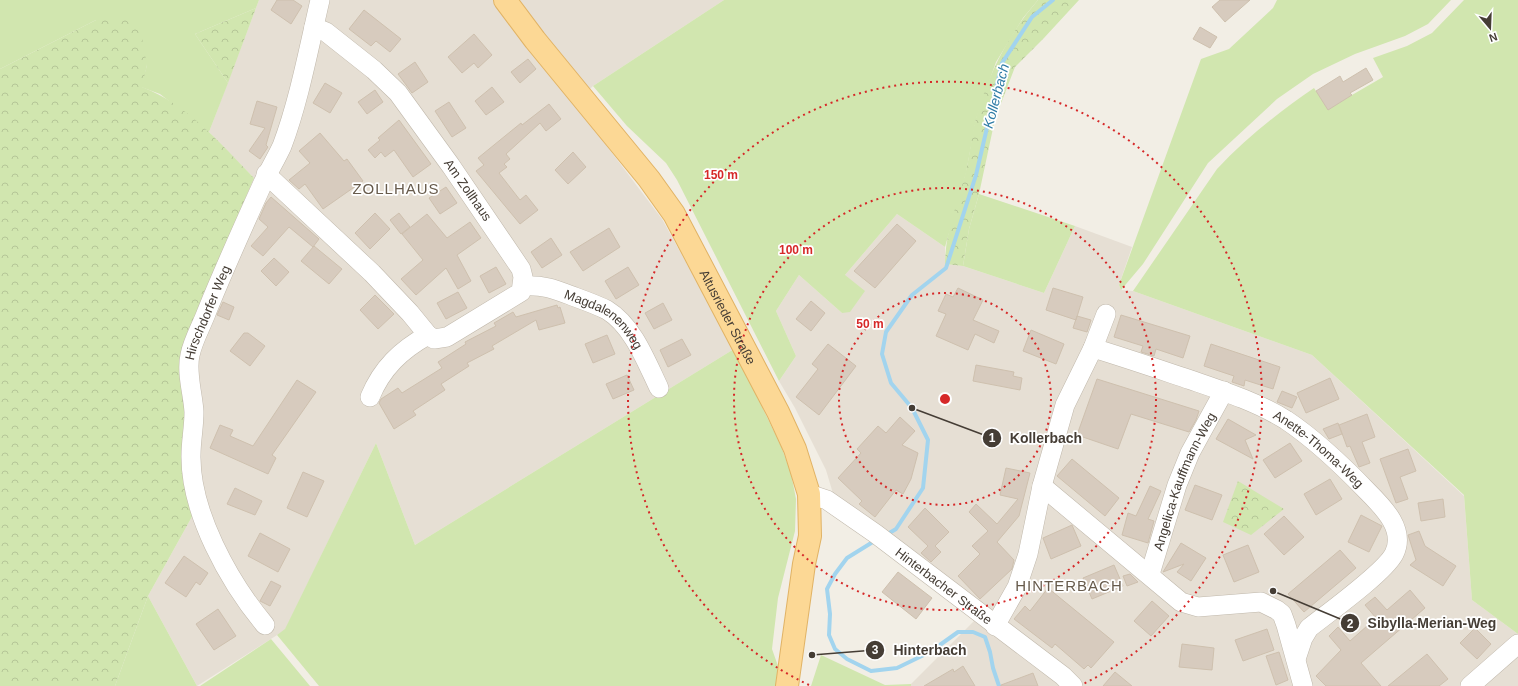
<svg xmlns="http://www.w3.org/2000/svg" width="1518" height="686" viewBox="0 0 1518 686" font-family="Arial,sans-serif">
  <defs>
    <pattern id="forest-crowns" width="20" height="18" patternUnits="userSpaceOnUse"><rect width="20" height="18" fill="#d1e6af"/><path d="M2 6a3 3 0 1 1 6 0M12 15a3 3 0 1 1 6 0" fill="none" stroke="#b5c697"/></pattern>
  </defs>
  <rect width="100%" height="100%" fill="#f2eee5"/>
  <path fill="#e6dfd4" d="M259,0H724L593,86L575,104L662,219L734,349L415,545L376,443L285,630L197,686L148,596L194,513L183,345L254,178L209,132Z
    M897,214L945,247V264L963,266L1044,293L1075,226L1132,247L1119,285L1121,290L1133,291L1312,355L1464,496L1472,600L1518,634V686H911V684L974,621L840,517L826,470L795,408L779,381L796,356L776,311L799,275L842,313L845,275Z"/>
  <path fill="#d1e6af" d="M0,0H259L256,8L195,34L228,83L209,132L160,94L141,87L147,65L96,20L0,69Z
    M724,0H1038L1023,18L996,62L976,119L966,173L945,247L897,214L845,275L865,291L850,312L842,313L799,275L776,311L796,356L779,381L677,180L666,163L627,126L593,86Z
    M1277,0H1451L1428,24L1405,36L1355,54L1313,74L1277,99L1208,163L1143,264L1121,290L1119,285L1201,59L1229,49L1273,8Z
    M1464,0H1518V634L1472,600L1464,495L1312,355L1133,291L1217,169C1246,138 1279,112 1314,88L1316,91L1352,95L1383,77L1373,58L1407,46L1432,33Z
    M979,194L1075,226L1044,293L963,266L969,229Z
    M734,349L781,446L791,473L796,499L795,531L778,598L772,649L778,666L776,686H319L277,635L285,629L376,443L415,545Z
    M148,596L197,686H115Z
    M271,639L310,686H200Z
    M821,655L885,685L911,684V686H811Z"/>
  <path fill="url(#forest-crowns)" d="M1038,0H1079L1044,38L1015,67L995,119L979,194L969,229L963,266L945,264C945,234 957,204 965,175C970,156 971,137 976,118C989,73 1007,36 1038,0Z
    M256,8L228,83L195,34Z
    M122,17L141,32L147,65L142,87C187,104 221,144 254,178L183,345L194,513L148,596L115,686H0V69L96,20Z
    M1238,481L1284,509L1251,535L1223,522Z"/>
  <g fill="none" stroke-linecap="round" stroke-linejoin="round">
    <path stroke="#a2d4ee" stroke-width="4" d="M886,535L896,529L923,488L928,440L912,408L891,383L882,354L886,332L912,295L946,268L976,175L1002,63L1032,17L1053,0
      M876,540L847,558L835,574L827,589L830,614L829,635L835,649L847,659L871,671L897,668L930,652L958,632H973L985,637L990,652L993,668L999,686"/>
  </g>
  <path fill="#d7cbbe" stroke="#cec0ae" d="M277,0H293L302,6L291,24L271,10Z
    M1220,0H1250L1225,22L1212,7Z
    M364,10L401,39L390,52L376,41L371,46L349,29Z
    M1200,27L1217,37L1210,48L1193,39Z
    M474,34L492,55L478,68L474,63L462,73L448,57Z
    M528,59L536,69L520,83L511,72Z
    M415,62L428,82L412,93L398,74Z
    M1366,68L1373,80L1350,93L1352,95L1328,110L1316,91L1340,76L1343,82Z
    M325,83L342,93L330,113L313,103Z
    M492,87L504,102L486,115L475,101Z
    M375,90L383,102L367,114L358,102Z
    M257,101L277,107L266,145L268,147L260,159L249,151L265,128L250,124Z
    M449,102L466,128L452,137L435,111Z
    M549,104L561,119L546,131L540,123L506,154L510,159L504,164L507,167L499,173L520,200L526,195L538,210L520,224L476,171L484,165L478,158L521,123L522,125Z
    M399,120L431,164L413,177L394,150L385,157L381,152L375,158L368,150L380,140L378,138Z
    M320,133L344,161L347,159L363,181L323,209L305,184L299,189L289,180L310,163L299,151Z
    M573,152L586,167L568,184L555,170Z
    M446,187L457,203L440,214L429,198Z
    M271,197L319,239L313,247L289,227L263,256L251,246L268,227L259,219L266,203Z
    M375,213L390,229L370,249L355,233Z
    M399,213L410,227L401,234L390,220Z
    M427,214L447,238L470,222L481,238L457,255L471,281L458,289L446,268L416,295L401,279L423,260L402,234Z
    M897,224L916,241L875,288L854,271Z
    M609,228L620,247L583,271L570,252Z
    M551,238L562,255L542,268L531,252Z
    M314,246L342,269L329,284L301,261Z
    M274,258L289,272L276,286L261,271Z
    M496,267L506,284L489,293L480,276Z
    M628,267L639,285L616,299L605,281Z
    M958,288L983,300L973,320L999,331L994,343L975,334L968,350L936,336L946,314L938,311L946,294L953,297Z
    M1053,288L1083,297L1076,320L1046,310Z
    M458,292L467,308L446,319L437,303Z
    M375,295L394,314L378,329L360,310Z
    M811,301L825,313L811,331L796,319Z
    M223,302L234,307L229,320L217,315Z
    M663,303L672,320L654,329L645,313Z
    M557,305L558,308L560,307L565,323L539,330L536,320L492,346L494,349L467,363L469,366L441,384L445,390L413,411L416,415L394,429L379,403L381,399L398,388L402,393L442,368L438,362L466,344L465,342L496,326L494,323L513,312L516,317Z
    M1121,315L1190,336L1183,358L1156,349L1154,356L1141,352L1143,346L1114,337Z
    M1077,316L1091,320L1087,332L1073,328Z
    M1031,330L1064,344L1056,364L1023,351Z
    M244,333H248L265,346L250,366L230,351Z
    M607,335L615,354L593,363L585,344Z
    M682,339L691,355L668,367L660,350Z
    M828,344L856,366L819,415L796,397L818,369L812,364Z
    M1211,344L1280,367L1273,389L1245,380L1244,386L1232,382L1234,376L1204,366Z
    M976,365L1014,372L1013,376L1022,378L1020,390L973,381Z
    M627,375L634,390L613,399L606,384Z
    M1330,378L1339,399L1306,413L1297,393Z
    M1097,379L1199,411L1196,420L1189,432L1131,414L1118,449L1077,435Z
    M297,380L316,392L272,455L276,458L268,474L210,448L220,425L233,430L230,436L253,446Z
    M1282,391L1297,397L1292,408L1277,402Z
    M1367,414L1375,437L1362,442L1370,463L1359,467L1350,446L1347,447L1339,425Z
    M900,417L915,431L902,445L918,453L911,479L903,494L896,490L875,517L859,504L862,501L838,478L861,453L857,449L878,426L886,433Z
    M1228,419L1256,435L1245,440L1253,459L1216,439Z
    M1338,423L1342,434L1329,439L1323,429Z
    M1290,443L1302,461L1275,478L1263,460Z
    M1408,449L1416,471L1400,477L1408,499L1396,503L1380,459Z
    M1072,459L1119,498L1105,516L1057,476Z
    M1006,468L1030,473L1019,516L997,542L1014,560L1012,569L980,599L958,576L980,554L972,546L988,531L969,512L976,504L997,524L1018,499L1000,495Z
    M303,472L324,481L307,517L287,508Z
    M1330,479L1342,499L1316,515L1304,494Z
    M1195,485L1222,495L1212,520L1185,510Z
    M1150,486L1161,491L1148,519L1154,521L1148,543L1122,535L1128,513L1136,516Z
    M235,488L262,501L255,515L227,504Z
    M1443,499L1445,517L1421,521L1418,503Z
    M925,508L949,532L935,546L941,552L931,562L921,553L928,546L908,527Z
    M1361,515L1382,526L1369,552L1348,542Z
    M1284,516L1304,537L1284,555L1264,534Z
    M1072,525L1081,546L1051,559L1043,538Z
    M1419,531L1425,546L1456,566L1443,586L1410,565L1416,560L1408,535Z
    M260,533L290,549L278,572L248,556Z
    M1181,543L1206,558L1191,581L1177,572L1184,564L1163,572Z
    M1248,545L1259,572L1234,582L1223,555Z
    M1340,550L1356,568L1304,612L1288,594Z
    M184,556L208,573L200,585L196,582L186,597L165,583Z
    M1114,565L1123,586L1092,599L1083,578Z
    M898,572L932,598L916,619L882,592Z
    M1130,574L1138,582L1127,586L1123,576Z
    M271,581L281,586L270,606L260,601Z
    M1048,588L1114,642L1091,668L1088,665L1084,669L1055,644L1052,648L1014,619L1025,606L1030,611Z
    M1410,590L1425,608L1361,663L1381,686H1326L1316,676L1341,650L1329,636L1338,627L1350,641L1376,618L1365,605L1375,597L1387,610Z
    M1152,601L1169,616L1151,636L1134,621Z
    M218,609L236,636L214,650L196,624Z
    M1475,628L1491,644L1477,659L1460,643Z
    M1267,629L1274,650L1243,661L1235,640Z
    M1182,644L1214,648L1212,670L1179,667Z
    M1279,652L1288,680L1276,685L1266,656Z
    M1427,654L1448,679L1439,686H1388Z
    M963,666L975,686H924L953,669L954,672Z
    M1115,672L1132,686H1103Z
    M1033,673L1038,686H1001V685Z"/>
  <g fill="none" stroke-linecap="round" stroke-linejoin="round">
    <defs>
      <g id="minor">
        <path d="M266,174L372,273L410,313L428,335L434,339L447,337L521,292L523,277L521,269L451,166L398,93L374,70L326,32L314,27"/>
        <path id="s1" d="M523,286C546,285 554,289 575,297C586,301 597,305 607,310C633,326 646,361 659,388"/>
        <path id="s2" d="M1093,348C1126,358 1158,369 1191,380C1223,391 1257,402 1286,420C1316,440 1343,466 1368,492C1384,508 1406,530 1394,554C1384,573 1328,613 1309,628L1303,638L1296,659"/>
        <path d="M370,397C382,368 401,350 428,335"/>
        <path d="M1042,486L1181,602L1198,607L1261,602L1277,610L1282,614L1286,625L1303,686"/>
        <path id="s3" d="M809,494L827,500L876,534L1063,676L1073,686"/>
        <path id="s4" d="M1150,574L1177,485L1190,453L1224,391"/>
        <path id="s5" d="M265,625C229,582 190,512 191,455C191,441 194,427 194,412C193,394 186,373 190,355C193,340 202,325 207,311C224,269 243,227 262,185C268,172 276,159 282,146C299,101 309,47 320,0"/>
        <path d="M995,626L1017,587L1028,554L1042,486L1065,405L1093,348L1106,314"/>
        <path d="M1470,686L1518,644"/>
      </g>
      <g id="major">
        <path id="s6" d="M505,0L535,40L649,179L674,214L778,412L795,449L809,494L810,536L804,564L787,686"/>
      </g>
    </defs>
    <use href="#minor" stroke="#c0b8ab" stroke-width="20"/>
    <use href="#major" stroke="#e1b365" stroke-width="24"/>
    <use href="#minor" stroke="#fff" stroke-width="19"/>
    <use href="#major" stroke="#fcd895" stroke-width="22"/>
  </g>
  <g fill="none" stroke="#d62828" stroke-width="2" stroke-dasharray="2 4">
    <circle cx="945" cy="399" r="106"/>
    <circle cx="945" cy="399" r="211"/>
    <path d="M809 685A317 317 0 1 1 1081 685"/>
  </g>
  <g text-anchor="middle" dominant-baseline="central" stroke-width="3.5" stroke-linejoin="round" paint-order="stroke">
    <g font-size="13" fill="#453d35" stroke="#fff">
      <text transform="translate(468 190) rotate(55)">Am Zollhaus</text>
      <text stroke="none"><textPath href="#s5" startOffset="335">Hirschdorfer Weg</textPath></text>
      <text stroke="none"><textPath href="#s6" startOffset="389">Altusrieder Straße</textPath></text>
      <text stroke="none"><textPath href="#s1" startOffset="91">Magdalenenweg</textPath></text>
      <text stroke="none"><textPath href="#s2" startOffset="250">Anette-Thoma-Weg</textPath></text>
      <text stroke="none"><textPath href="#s4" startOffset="99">Angelica-Kauffmann-Weg</textPath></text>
      <text stroke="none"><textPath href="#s3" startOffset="164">Hinterbacher Straße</textPath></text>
    </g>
    <g font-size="14" font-style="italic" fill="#2f7ca6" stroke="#fff">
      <text transform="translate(996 96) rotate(-75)">Kollerbach</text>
    </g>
    <g font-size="15" letter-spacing="1" fill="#675b4c" stroke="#fff">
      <text x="396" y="188">ZOLLHAUS</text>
      <text x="1069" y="585">HINTERBACH</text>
    </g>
  </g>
  <circle cx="945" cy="399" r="6" fill="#d62828" stroke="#fff" stroke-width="2"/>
  <g font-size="12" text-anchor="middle" font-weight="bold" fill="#d62828" stroke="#fff" stroke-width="3.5" stroke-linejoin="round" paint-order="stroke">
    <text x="721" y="179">150 m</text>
    <text x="796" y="254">100 m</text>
    <text x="870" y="328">50 m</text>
  </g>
  <path fill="none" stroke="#453d35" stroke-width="1.5" d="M912 408L992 438M1273 591L1350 623M812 655L875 650"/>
  <g fill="#453d35" stroke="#fff" stroke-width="1.5">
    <circle cx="912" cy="408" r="4"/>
    <circle cx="1273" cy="591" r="4"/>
    <circle cx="812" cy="655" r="4"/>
    <circle cx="992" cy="438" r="10"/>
    <circle cx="1350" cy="623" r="10"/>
    <circle cx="875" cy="650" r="10"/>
  </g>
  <g font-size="12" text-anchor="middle" font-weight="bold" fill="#fff">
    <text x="992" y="442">1</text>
    <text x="1350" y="628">2</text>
    <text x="875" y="654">3</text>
  </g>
  <g font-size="14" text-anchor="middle" font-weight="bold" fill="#453d35" stroke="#fff" stroke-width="3.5" stroke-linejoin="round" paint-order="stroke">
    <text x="1046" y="443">Kollerbach</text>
    <text x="1432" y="628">Sibylla-Merian-Weg</text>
    <text x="930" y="655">Hinterbach</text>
  </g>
  <g transform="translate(1490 28) rotate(161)" stroke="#ffffff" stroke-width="3" paint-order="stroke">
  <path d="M0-3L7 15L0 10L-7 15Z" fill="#453d35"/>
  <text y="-6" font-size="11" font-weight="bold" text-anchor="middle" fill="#453d35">N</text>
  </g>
</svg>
